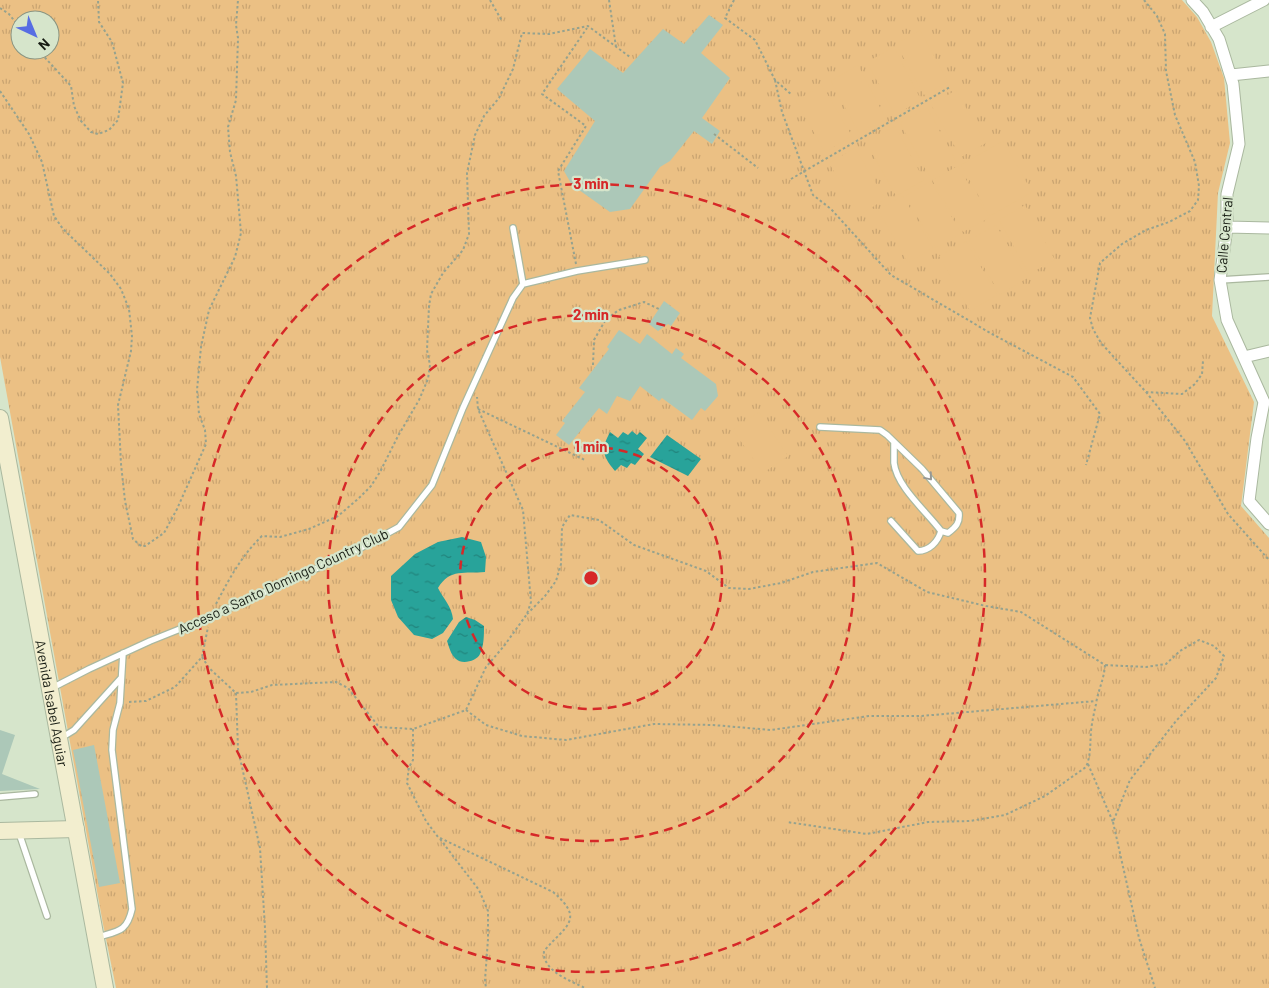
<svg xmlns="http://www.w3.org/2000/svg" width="1269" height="988" viewBox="0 0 1269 988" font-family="Barlow,sans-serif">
  <defs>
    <pattern id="grass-tufts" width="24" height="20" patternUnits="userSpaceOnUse" patternTransform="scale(1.25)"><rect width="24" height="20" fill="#ebc084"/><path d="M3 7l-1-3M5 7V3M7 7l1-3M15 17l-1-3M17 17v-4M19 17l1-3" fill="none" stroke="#c9a471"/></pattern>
    <pattern id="water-ripples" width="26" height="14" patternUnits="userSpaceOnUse" patternTransform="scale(1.25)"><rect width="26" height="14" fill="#28a39a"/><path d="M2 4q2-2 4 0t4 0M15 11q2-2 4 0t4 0" fill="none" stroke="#21847c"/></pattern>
  </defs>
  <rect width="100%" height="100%" fill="#d6e5cb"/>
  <path fill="url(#grass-tufts)" fill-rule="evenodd" d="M0,0H1182L1197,17L1211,42L1224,78L1230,143L1218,193L1212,316L1254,402L1241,506L1269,538V988H116L103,924L0,357ZM20,20H50V50H20Z"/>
  <path fill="#ebc084" d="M920,30L948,82L924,95L896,44Z
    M894,47L921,100L895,115L867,62Z
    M858,65L886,119L859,133L831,81Z
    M822,85L852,136L825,152L796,101Z
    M956,90L986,143L961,157L931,105Z
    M927,108L956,161L930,177L900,123Z
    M895,126L924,180L896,196L866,142Z
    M1003,141L1032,192L990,216L961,165Z
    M855,148L885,199L860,215L829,163Z
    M958,166L989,218L963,232L932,180Z
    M931,181L961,233L936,248L905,196Z
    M903,196L933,248L908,263L878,210Z
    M1025,205L1055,260L1029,274L999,220Z
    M996,225L1027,278L1000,295L969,240Z
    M966,241L997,295L970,311L939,256Z
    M759,412L788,456L763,473L733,430Z"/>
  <path fill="url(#water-ripples)" d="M632,431L637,435L640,432L647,438L638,449L644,454L635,465L631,463L627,468L621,465L615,471C602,456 601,449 610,432L618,438L623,432L628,435Z
    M667,435L701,459L688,476L650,457Z
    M462,537L481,542L486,557L485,572C465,574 450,568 438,588C443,598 452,607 453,619L443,633L432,639L414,635L398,617L391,600V576L415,554L438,542Z
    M466,617L475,620L484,626C484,635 484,646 480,654C477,661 462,665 456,659C451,655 449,647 447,641L459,622Z"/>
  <path fill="#acc8b8" d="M709,15L723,25L701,53L730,78L702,118L720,131L712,144L694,131L670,161L660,167L630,209L610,212L572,185L564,171L595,121L557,89L590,49L623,73L663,29L684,44Z
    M664,301L680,313L671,326L668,324L658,331L649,324Z
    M619,330L640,344L647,334L672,354L676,348L684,354L681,358L716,384L718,396L705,411L701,408L692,420L662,398L659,401L640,386L630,401L617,396L607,414L599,408L569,445L556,435L565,423L562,421L585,392L579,388L609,349L607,347Z
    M0,730L15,735L2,774L40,789L0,791Z
    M94,745L120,883L99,887L73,750Z"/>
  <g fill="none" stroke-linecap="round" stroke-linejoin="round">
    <defs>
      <path id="lane" d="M513,228L523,284
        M1220,280L1269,277
        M820,427L880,430L887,435L922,469L959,513C960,523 956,527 948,533L941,531C926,511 897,487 894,463C894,456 894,450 894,443
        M891,521L918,551C929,551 938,542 941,531
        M52,688L89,669L150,641L210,617L357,550L399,527L432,485L463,408L513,298L523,284L577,271L645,260
        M61,738L74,730L121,678
        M0,797L35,794
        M19,833L47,916
        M98,937C118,931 127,932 132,909L112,750L113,730L120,703L123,653"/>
      <path id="street" d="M1192,0L1203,12L1219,39L1233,84L1239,144L1227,194V227L1220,280L1227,320L1264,402L1257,438L1249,501L1269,524
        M1211,27L1264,0
        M1231,75L1269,71
        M1227,227L1269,228
        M1244,357L1269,351"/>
      <g id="secondary">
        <path id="s1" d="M0,418L105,988"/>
        <path d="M0,831L76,829"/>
      </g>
    </defs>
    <use href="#lane" stroke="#aab89f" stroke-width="8"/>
    <use href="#street" stroke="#aab89f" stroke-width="13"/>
    <use href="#secondary" stroke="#aab89f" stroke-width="18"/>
    <path stroke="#96a28e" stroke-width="2" stroke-dasharray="2.5 2.5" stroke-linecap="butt" d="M490,0L502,21
      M609,0L616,47
      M734,0L725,18L755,40L775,80L792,95
      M1144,0L1157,16L1165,34L1166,71L1175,115L1195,162L1199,186L1198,200L1190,211L1169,222L1146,230L1122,244L1100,263L1090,318L1093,329L1101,343L1146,392L1182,394L1195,384L1202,374L1203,361
      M0,8L9,14L20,28
      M38,50L71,86L74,106L81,121L91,132L98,134L109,130L118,120L123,83L112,42L99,22L98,0
      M775,80L782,112L813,195L831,209L891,275L992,334L1073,377L1100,414L1086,465
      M0,91L29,134L42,162L54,216L63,229L110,274L121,289L129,309L132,336L131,351L118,405L121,464L125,501L133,539L141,546H145L164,533L177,509L206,444L205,430L199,414L197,390L201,347L209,310L235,257L241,233L236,176L230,152L228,127L236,100L238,38L236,25L238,0
      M714,134L758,168
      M791,179L950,87
      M576,264L558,171L586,126L542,94L587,28
      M593,365L594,340L606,319L619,310L644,302L659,309
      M1146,392L1185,441L1228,514L1269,560
      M478,409L585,460
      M216,604C229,579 242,555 262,536L280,537L309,529L338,516L359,498L371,486L380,472L398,436L419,400L428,379L430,365L427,350L429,306L431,294L443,273L463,250L469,234L467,173L475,135L484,116L499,98L513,69L522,33L549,34L588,26L630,57
      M527,614L545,596L556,581L561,564L562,527L570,515L599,520L634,545L706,571L729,588L749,589L781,583L813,572L877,563L927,592L986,606L1021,612L1105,665C1104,680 1098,690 1096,704C1094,713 1092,722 1091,731C1090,744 1091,755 1086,767L1045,796L1005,815L970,821L928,822L867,834L787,822
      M202,657L209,668L236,693L251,692L272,685L336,682L348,688L379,727L413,729L466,710L486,667L504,646L527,614L531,602L523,510L478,409L477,397
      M236,693L238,749L260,848L265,928L267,988
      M129,702L146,701L175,687L202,657L208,627
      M466,710L486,725L522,736L566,740L654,724L713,725L771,730L869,716H921L1096,701
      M413,729V760L409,767L407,783L426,821L438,837L553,892C586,920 565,926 544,951C542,971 571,981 585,988
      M1088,764L1113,822L1130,780L1176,721L1216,678L1224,656L1214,646L1199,640L1180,651L1166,664L1146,667L1105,665
      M1113,822L1139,938L1155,988
      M440,839L479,890L488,911V939L485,980L486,988"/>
    <use href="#lane" stroke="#fff" stroke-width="5.5"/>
    <use href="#street" stroke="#fff" stroke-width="11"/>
    <use href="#secondary" stroke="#f2eecf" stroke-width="16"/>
  </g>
  <defs><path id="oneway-chevron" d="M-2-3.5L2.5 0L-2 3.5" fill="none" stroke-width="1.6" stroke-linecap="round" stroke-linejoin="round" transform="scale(1.25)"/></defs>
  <use stroke="#969894" href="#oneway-chevron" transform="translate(929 477) rotate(50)"/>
  <g fill="none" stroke="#d62828" stroke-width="2.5" stroke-dasharray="9 6">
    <circle cx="591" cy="578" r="131"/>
    <circle cx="591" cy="578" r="263"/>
    <circle cx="591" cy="578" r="394"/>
  </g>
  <g text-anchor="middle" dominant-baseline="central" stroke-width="4.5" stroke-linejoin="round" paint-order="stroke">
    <g font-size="14" fill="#161b12" stroke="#d6e5cb">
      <text transform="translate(1224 235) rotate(-85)">Calle Central</text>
      <text transform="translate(283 581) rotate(-25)">Acceso a Santo Domingo Country Club</text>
      <text stroke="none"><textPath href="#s1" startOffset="290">Avenida Isabel Aguiar</textPath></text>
    </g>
  </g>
  <circle cx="591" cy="578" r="8" fill="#d62828" stroke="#d6e5cb" stroke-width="2.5"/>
  <g font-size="15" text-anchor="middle" font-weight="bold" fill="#d62828" stroke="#d6e5cb" stroke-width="4.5" stroke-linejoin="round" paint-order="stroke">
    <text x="591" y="189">3 min</text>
    <text x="591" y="320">2 min</text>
    <text x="591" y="452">1 min</text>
  </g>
  <g transform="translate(35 35) rotate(136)"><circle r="24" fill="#d6e5cb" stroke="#899481"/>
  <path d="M0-4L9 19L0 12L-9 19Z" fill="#576de3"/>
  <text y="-8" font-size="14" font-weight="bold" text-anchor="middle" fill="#161b12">N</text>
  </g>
</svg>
